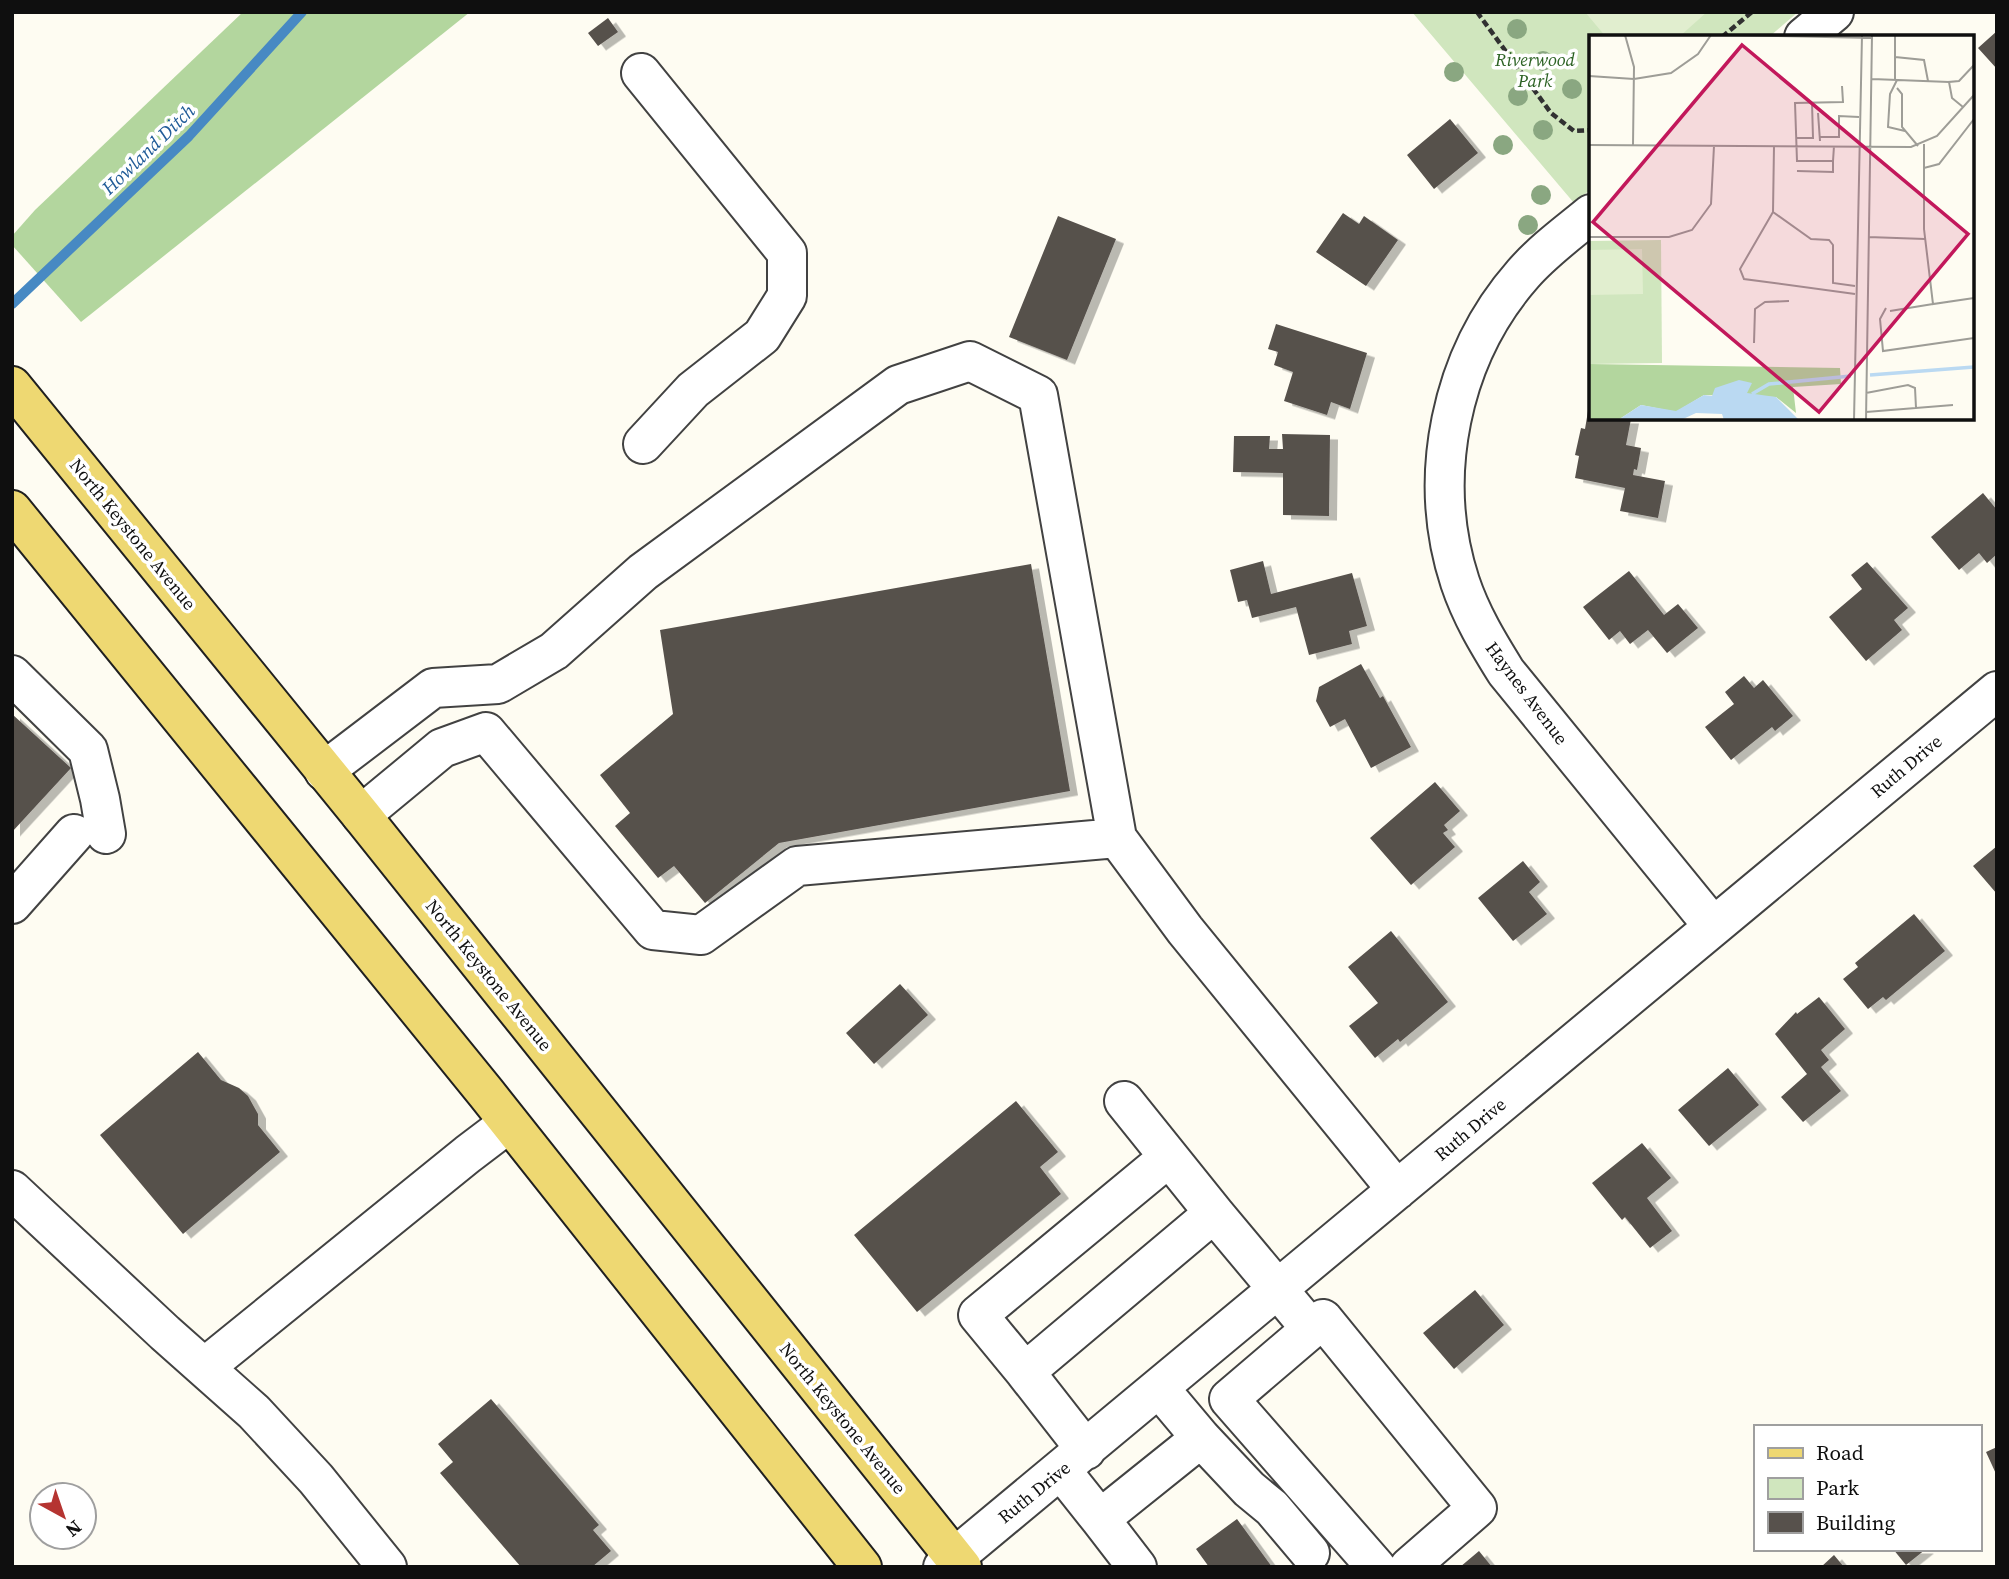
<svg xmlns="http://www.w3.org/2000/svg" width="2009" height="1579" viewBox="0 0 2009 1579" font-family="'Source Serif 4',serif">
  <defs>
    <filter id="shadow"><feDropShadow dx="8" dy="4.5" stdDeviation="0" flood-color="#0004"/></filter>
  </defs>
  <rect width="100%" height="100%" fill="#fefcf2"/>
  <path fill="#d0e6be" d="M1412,12H1798L1769,37H1591V189L1574,203Z"/>
  <path fill="#b3d69e" d="M243,12H470L81,322L12,245V236L35,210Z"/>
  <path fill="#e1eecf" d="M1585,12H1707L1679,37H1606Z"/>
  <g fill="none" stroke-linecap="round" stroke-linejoin="round">
    <path stroke="#4789c3" stroke-width="10" d="M12,304L189,136L302,12"/>
  </g>
  <path fill="#57514c" filter="url(#shadow)" d="M608,18L618,32L598,46L588,33Z
    M1997,31V69L1978,48Z
    M1450,119L1478,153L1434,189L1407,155Z
    M1343,213L1359,224L1364,216L1398,240L1366,286L1316,252Z
    M1058,216L1116,239L1067,360L1009,337Z
    M1276,324L1367,353L1350,409L1331,402L1327,415L1284,401L1293,372L1274,365L1278,352L1268,349Z
    M1588,411L1591,412V418L1631,419L1626,445L1641,448L1637,470L1634,469L1633,475L1665,481L1658,518L1620,511L1625,488L1575,478L1579,456L1575,455L1581,428L1585,429Z
    M1282,434L1330,435L1329,516L1283,515V473L1233,472L1234,436H1270L1269,449H1283Z
    M1983,493L1997,510V554L1987,563L1979,553L1959,570L1931,537Z
    M1263,561L1271,594L1352,573L1367,626L1349,631L1352,644L1309,655L1296,607L1252,618L1247,600L1238,602L1230,570Z
    M1867,562L1908,608L1894,620L1902,630L1866,661L1829,617L1862,589L1851,575Z
    M1031,564L1070,791L779,843L705,903L674,866L658,878L615,826L630,813L600,775L673,714L660,630Z
    M1629,571L1664,615L1678,604L1698,628L1667,653L1648,630L1630,644L1620,631L1609,640L1583,607Z
    M1361,664L1380,698L1383,696L1411,747L1371,768L1345,719L1330,727L1316,701L1319,687Z
    M1744,676L1754,688L1763,680L1793,716L1775,731L1772,727L1731,760L1705,727L1734,704L1725,692Z
    M12,714L71,768L12,832Z
    M1435,782L1460,811L1444,825L1448,830L1443,833L1455,847L1411,885L1370,838Z
    M1997,846V894L1973,866Z
    M1523,861L1540,882L1529,892L1547,914L1513,941L1478,898Z
    M1914,914L1945,951L1886,1000L1883,997L1868,1009L1843,979L1858,967L1855,963Z
    M1391,931L1448,1002L1400,1042L1398,1039L1375,1058L1349,1026L1378,1003L1348,967Z
    M900,984L928,1015L874,1064L846,1033Z
    M1819,997L1845,1029L1821,1050L1829,1060L1821,1067L1841,1091L1803,1122L1781,1097L1807,1074L1775,1034L1796,1012L1797,1014Z
    M198,1052L221,1080L239,1088L248,1096L258,1114V1125L280,1152L183,1234L100,1135Z
    M1728,1068L1759,1105L1709,1146L1678,1110Z
    M1016,1101L1058,1152L1040,1167L1061,1194L917,1312L854,1235Z
    M1642,1143L1671,1178L1647,1198L1672,1231L1650,1248L1625,1217L1622,1220L1592,1183Z
    M1475,1290L1504,1325L1454,1369L1423,1333Z
    M491,1399L599,1525L593,1530L611,1551L592,1567H521L440,1473L453,1462L438,1444Z
    M1997,1447V1476L1986,1452Z
    M1237,1519L1272,1567H1209L1196,1549Z
    M1893,1549H1926L1906,1565Z
    M1479,1551L1492,1567H1460Z
    M1834,1555L1844,1567H1821Z"/>
  <g fill="none" stroke-linecap="round" stroke-linejoin="round">
    <defs>
      <path id="minor" d="M1804,37L1834,12
        M641,73L787,253V296L762,336L693,390L643,444
        M1591,214C1568,233 1543,251 1523,274C1450,357 1426,478 1460,582C1471,615 1488,643 1506,672L1713,926
        M12,675L88,750L100,799L106,834
        M324,771L433,688L498,684L554,651L643,572L898,385L970,361L1038,395L1117,838
        M361,815L442,748L486,732L653,930L701,935L797,866L1117,838L1185,930L1397,1190
        M12,904L74,834
        M1124,1101L1214,1213
        M12,1190L165,1333L254,1412L316,1479L387,1567
        M1311,1329L1229,1399L1376,1567
        M205,1367L468,1154L509,1123
        M1025,1372L978,1315L1169,1157
        M1159,1388L1201,1438L1249,1489L1272,1508L1310,1553
        M1086,1450L1025,1372L1214,1213L1311,1329L1323,1319L1477,1508L1409,1567
        M1061,1470L1100,1519
        M943,1567L1997,691
        M1137,1567L1100,1519L1201,1438"/>
      <path id="major" d="M12,386L361,815L962,1567
        M12,510L486,1093L862,1567"/>
    </defs>
    <use href="#minor" stroke="#424242" stroke-width="42"/>
    <use href="#major" stroke="#202020" stroke-width="42"/>
    <path stroke="#313131" stroke-width="4.5" stroke-dasharray="7 3.5" stroke-linecap="butt" d="M1477,12L1551,113L1574,131L1591,130
      M1722,37L1752,12"/>
    <use href="#minor" stroke="#fff" stroke-width="38"/>
    <use href="#major" stroke="#eed872" stroke-width="38"/>
  </g>
  <g fill="#8aa781">
    <circle cx="1517" cy="29" r="10"/>
    <circle cx="1543" cy="61" r="10"/>
    <circle cx="1454" cy="72" r="10"/>
    <circle cx="1572" cy="89" r="10"/>
    <circle cx="1518" cy="96" r="10"/>
    <circle cx="1543" cy="130" r="10"/>
    <circle cx="1503" cy="145" r="10"/>
    <circle cx="1541" cy="195" r="10"/>
    <circle cx="1528" cy="225" r="10"/>
  </g>
  <g text-anchor="middle" dominant-baseline="central" stroke-width="7" stroke-linejoin="round" paint-order="stroke">
    <g font-size="18" font-style="italic" fill="#2c6224" stroke="#fff">
      <text x="1535" y="59">Riverwood<tspan x="1535" dy="21">Park</tspan></text>
    </g>
    <g font-size="18" fill="#0f0f0f" stroke="#fff">
      <text transform="translate(133 534) rotate(51)">North Keystone Avenue</text>
      <text transform="translate(1527 693) rotate(53)">Haynes Avenue</text>
      <text transform="translate(1906 766) rotate(-40)">Ruth Drive</text>
      <text transform="translate(489 975) rotate(51)">North Keystone Avenue</text>
      <text transform="translate(1470 1129) rotate(-40)">Ruth Drive</text>
      <text transform="translate(843 1418) rotate(51)">North Keystone Avenue</text>
      <text transform="translate(1034 1492) rotate(-39)">Ruth Drive</text>
    </g>
    <g font-size="19" font-style="italic" fill="#215c98" stroke="#fff">
      <text transform="translate(148 149) rotate(-44)">Howland Ditch</text>
    </g>
  </g>
  <g transform="translate(1589 35)">
    <rect width="385" height="385" fill="#fefcf2"/>
    <path d="M72,205L73,328L0,329V206Z" fill="#d0e6be"/>
    <path d="M0,329L251,333L252,349L204,352L207,378L187,362L115,360L87,377L52,370L29,385H0Z" fill="#b3d69e"/>
    <path d="M53,214L54,259L0,260V215Z" fill="#e1eecf"/>
    <path d="M150,345L163,348L158,358L187,362L210,385H135L133,379L107,378L92,385H29L52,370L87,376L115,360L123,361L126,353Z" fill="#bad9f2"/>
    <path fill="none" stroke="#bad9f2" stroke-width="3.5" d="M281,340L385,332M163,359L180,349L262,341"/>
    <path fill="none" stroke="#9e9d97" stroke-width="2" d="M36,0L45,32L44,110M141,0L284,3M306,22L335,25L339,46M0,41L45,44L82,38L109,19L122,0M283,44L360,47M306,45V0M308,45L301,59L299,92L316,96M308,53L313,59V92L329,111M374,72L363,63L360,47L370,46L385,30M229,78L231,106M231,102H250V81L270,82M208,103H224L223,68M335,109V133L350,129L385,84M0,110L322,112L348,101L385,60M185,111L184,177L222,204L240,205L244,210V248L266,251M245,111L244,126H208L206,68L254,67L253,51M335,133V194L344,269L385,263M208,136L244,137V126M184,177L151,234L155,244L266,259M0,202H80L103,195L122,169L125,111M279,202L336,204M297,273L291,284L294,316L385,303M301,276L344,269M165,308L166,274L176,267L200,266M277,358L319,350L326,353L327,373M277,377L364,370M265,385L273,0M277,385L283,0"/>
    <path fill="#c2185b" fill-opacity="0.15" stroke="#c2185b" stroke-width="3.5" d="M153,10L379,199L230,377L4,187Z"/>
    <rect width="385" height="385" fill="none" stroke="#0f0f0f" stroke-width="3.5"/>
  </g>
  <rect width="2009" height="1579" fill="none" stroke="#0f0f0f" stroke-width="28"/>
  <rect x="1754" y="1425" width="228" height="126" fill="#ffffff" stroke="#9f9f9f" stroke-width="2"/>
  <rect x="1768" y="1448" width="35" height="10" fill="#eed872" stroke="#9f9f9f" stroke-width="2"/>
  <text x="1816" y="1460" font-size="21" fill="#0f0f0f">Road</text>
  <rect x="1768" y="1478" width="35" height="21" fill="#d0e6be" stroke="#9f9f9f" stroke-width="2"/>
  <text x="1816" y="1495" font-size="21" fill="#0f0f0f">Park</text>
  <rect x="1768" y="1512" width="35" height="21" fill="#57514c" stroke="#9f9f9f" stroke-width="2"/>
  <text x="1816" y="1530" font-size="21" fill="#0f0f0f">Building</text>
  <g transform="translate(63 1516) rotate(140)"><circle r="33" fill="#ffffff" stroke="#9f9f9f" stroke-width="2"/>
  <path d="M0-5L12 26L0 18L-12 26Z" fill="#b53431"/>
  <text y="-10" font-size="19" font-weight="bold" text-anchor="middle" fill="#0f0f0f">N</text>
  </g>
</svg>
